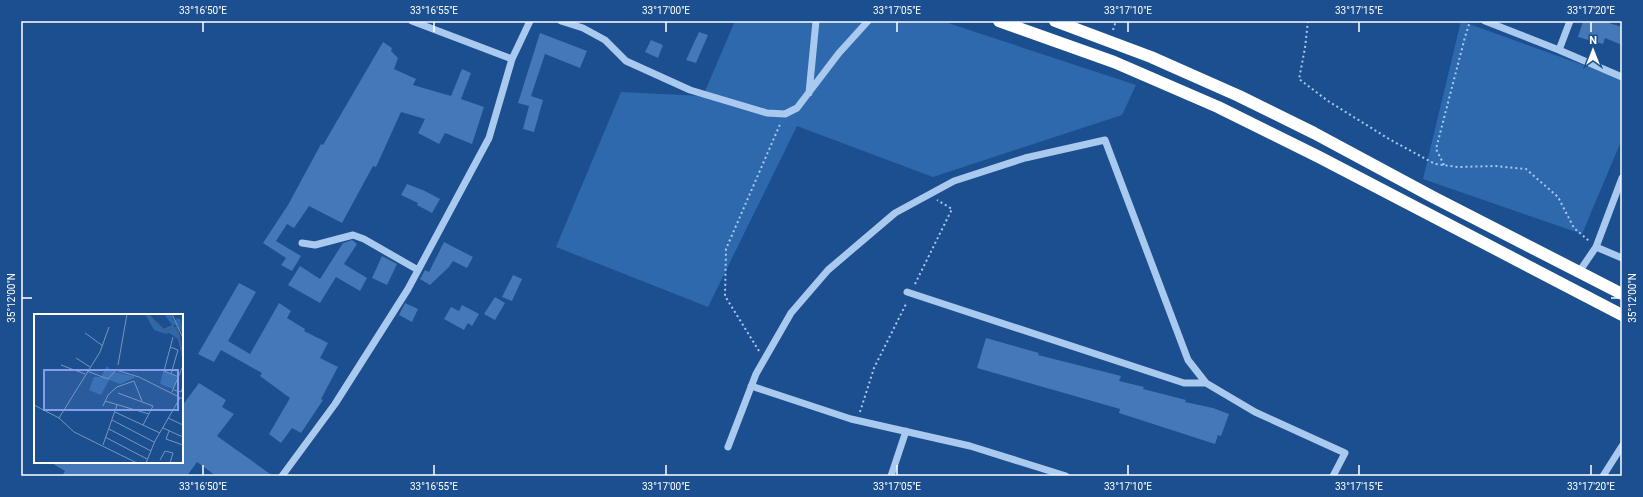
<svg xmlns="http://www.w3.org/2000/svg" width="1643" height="497" viewBox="0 0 1643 497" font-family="Roboto,sans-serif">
  <rect width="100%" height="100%" fill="#1b4f8f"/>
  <path fill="#2e69ad" d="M735,21L948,23L1136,85L1122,115L933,177L797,126L708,307L556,247L621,92L703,96Z
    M1461,21L1622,79V139L1582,234L1423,179Z"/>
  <path fill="#4478b7" d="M1583,21H1610L1609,23L1622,27V45L1605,38L1603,44L1578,37Z
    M699,32L708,35L696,63L686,60Z
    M540,33L587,51L580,68L545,54L531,96L543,100L534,132L523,129L529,106L518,103Z
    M651,40L663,45L658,58L645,52Z
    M383,42L392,48L391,51L398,58L394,69L416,79L413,85L451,96L462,69L471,73L461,99L484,107L472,144L445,133L439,144L418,133L425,119L401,112L376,167L373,166L342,223L309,206L294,228L287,224L276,241L301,256L292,271L281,265L286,258L263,243L288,205L321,144L323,145Z
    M407,184L425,191L440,199L432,213L417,205L418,203L401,195Z
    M352,240L357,244L344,264L367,278L360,291L336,277L320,303L288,285L300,266L320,279L343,243Z
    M444,242L473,257L467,268L453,261L449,267L430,285L420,279L425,270L429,272Z
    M382,256L397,264L387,285L372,278Z
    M513,275L522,279L512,301L502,297Z
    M239,283L256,292L228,341L250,354L279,303L291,311L287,318L305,329L304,331L328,343L320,358L338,367L321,399L323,400L301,433L292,428L281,443L269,434L290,398L260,376L262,373L221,350L214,362L198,354Z
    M495,297L505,303L495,320L484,314Z
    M405,303L418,309L412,322L399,315Z
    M462,305L479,314L472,326L468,323L464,330L444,319L451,307L459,311Z
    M986,338L1039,353L1038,355L1121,376L1119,381L1144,387L1143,389L1186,400L1185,402L1213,408L1229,414L1221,436L1218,435L1215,444L1119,413L1120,409L977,368Z
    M199,383L226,400L222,407L234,414L217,436L273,476H216L197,462L187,476H62L65,471L50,462H182V406Z"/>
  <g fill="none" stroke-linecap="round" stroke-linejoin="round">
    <path stroke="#a9c9ee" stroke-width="2" stroke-dasharray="2 3" stroke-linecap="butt" d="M1308,21L1305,48L1299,79L1328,101L1389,139L1435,164L1458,167L1496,166L1526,169L1558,197L1574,228L1589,241
      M1113,30L1116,21
      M1444,165L1436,149L1465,37L1470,21
      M915,284L952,209L937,200
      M759,351L725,296L726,249L781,122
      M860,412L874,368L907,302"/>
    <path stroke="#a9c9ee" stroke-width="7" d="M412,21L512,59
      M561,21L583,28L605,40L626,61L690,90L767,113L785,114L797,108L839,53L868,21
      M1485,21L1559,50L1622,77
      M1559,50L1570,21
      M809,93L816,21
      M302,243L315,245L353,235L364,239L418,270
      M1596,247L1622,258
      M1579,272L1596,247L1622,178
      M907,292L1184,383H1206
      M751,386L851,419L970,446L1066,476
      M728,447L756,374L791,313L828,270L895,213L954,181L1025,158L1105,140L1188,360L1206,383L1255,412L1345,453L1333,476
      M282,476L335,404L408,289L489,138L512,59L530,21
      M891,476L906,431
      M1603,476L1622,446"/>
    <path stroke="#fff" stroke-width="12" d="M999,21L1114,62L1218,107L1319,157L1622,315
      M1055,21L1151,57L1239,96L1314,133L1433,197L1622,294"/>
  </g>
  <path fill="none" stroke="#fff" stroke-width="1.5" d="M203,22V32M434,22V32M666,22V32M897,22V32M1128,22V32M1359,22V32M1591,22V32M22,298H32M1611,298H1621M203,465V475M434,465V475M666,465V475M897,465V475M1128,465V475M1359,465V475M1591,465V475"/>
  <g transform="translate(34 314)">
    <rect width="149" height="149" fill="#1b4f8f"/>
    <path d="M111,0H115L129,15L138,11L130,0H137L140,7L144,4L147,6L149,19L143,11H139L146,21L149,47L144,25L135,19L132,20L120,16ZM73,52L78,57L102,63L86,70L75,66L67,81L55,76L60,63H67ZM129,57L144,63L139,75L126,70Z" fill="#2e69ad"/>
    <path fill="none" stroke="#3c6290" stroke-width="2" d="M113,0L131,17L143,13L149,43"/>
    <path fill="none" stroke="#7695bc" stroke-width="1" d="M138,0L149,24M51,19L69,32M139,23L130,57L145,63M136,33L144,36L137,60M42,44L56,53M27,51L51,60M84,51L93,0M82,56L105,63L149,85M53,57L74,65L81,57M140,76L147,78L149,73M138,78L148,54M84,79L119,92L109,111M71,87L115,100M0,91L25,104L40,118L103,149M69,92L74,81L83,73L100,67L108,87M81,98L126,119M25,104L66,38L75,13M134,104L149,111M78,106L120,128M129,114L149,123M75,115L117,137M135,117L132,125L149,131M71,123L113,145M69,131L83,91M126,146L131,137L139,139L136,149M112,149L121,127L146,84"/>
    <path fill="#839eea" fill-opacity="0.15" stroke="#839eea" stroke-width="2" d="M10,56H144V96H10Z"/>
    <rect width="149" height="149" fill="none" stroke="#fff" stroke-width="2"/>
  </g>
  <rect width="1643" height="497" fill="none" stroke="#1b4f8f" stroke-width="44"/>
  <g transform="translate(1593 50)" stroke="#1b4f8f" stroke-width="3" paint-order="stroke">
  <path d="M0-3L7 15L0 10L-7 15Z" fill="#ffffff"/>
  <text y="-6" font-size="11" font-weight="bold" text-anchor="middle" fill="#ffffff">N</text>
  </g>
  <rect x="22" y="22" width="1599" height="453" fill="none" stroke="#fff" stroke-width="1.5"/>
  <g font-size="10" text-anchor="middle" fill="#fff">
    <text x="203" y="14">33°16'50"E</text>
    <text x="434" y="14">33°16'55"E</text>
    <text x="666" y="14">33°17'00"E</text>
    <text x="897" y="14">33°17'05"E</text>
    <text x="1128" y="14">33°17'10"E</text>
    <text x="1359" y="14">33°17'15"E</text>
    <text x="1591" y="14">33°17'20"E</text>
    <text transform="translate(11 298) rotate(-90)" y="4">35°12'00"N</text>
    <text transform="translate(1632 298) rotate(-90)" y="4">35°12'00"N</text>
    <text x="203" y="490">33°16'50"E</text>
    <text x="434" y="490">33°16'55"E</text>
    <text x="666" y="490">33°17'00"E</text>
    <text x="897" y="490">33°17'05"E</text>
    <text x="1128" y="490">33°17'10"E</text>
    <text x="1359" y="490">33°17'15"E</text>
    <text x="1591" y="490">33°17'20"E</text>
  </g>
</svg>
